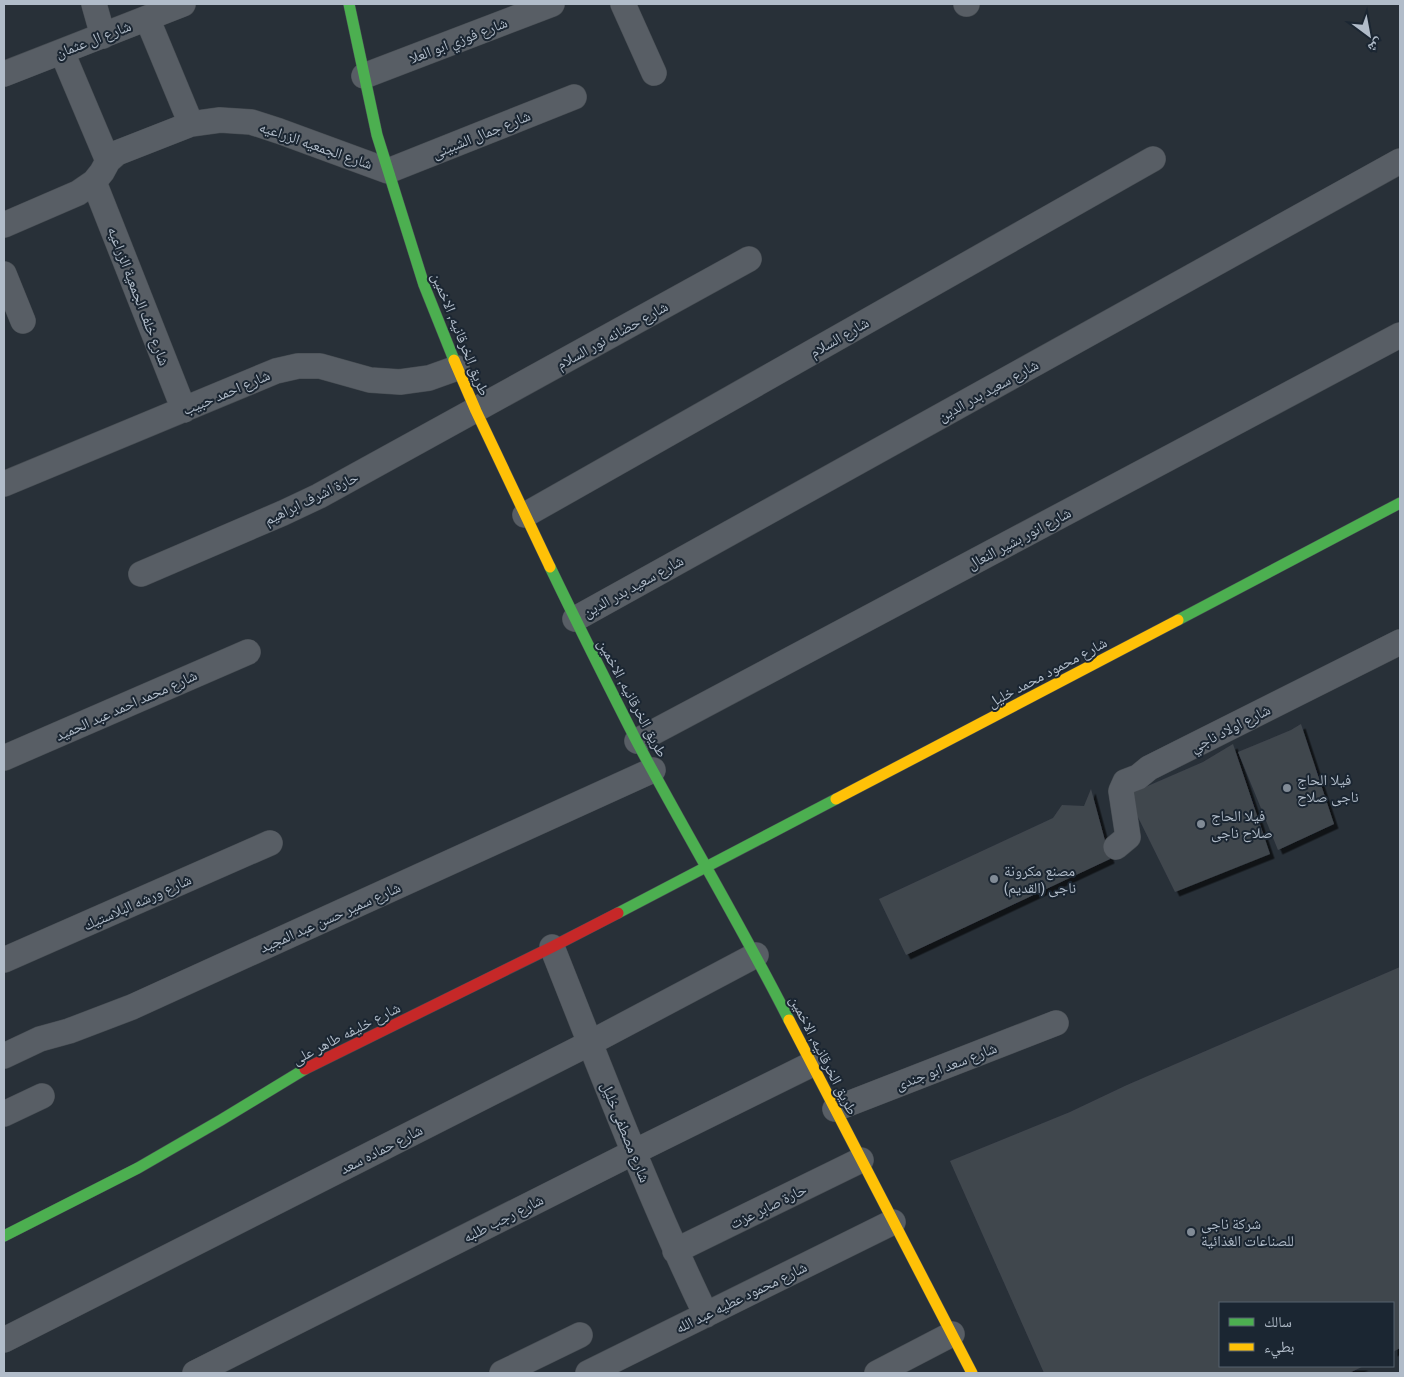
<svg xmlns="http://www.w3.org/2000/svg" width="1404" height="1377" viewBox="0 0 1404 1377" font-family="'Archivo Narrow','Noto Naskh Arabic',sans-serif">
  <defs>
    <filter id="shadow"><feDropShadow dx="4.5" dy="4.5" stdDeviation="0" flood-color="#0009"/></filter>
  </defs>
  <rect width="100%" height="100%" fill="#283038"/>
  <path fill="#40464e" filter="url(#shadow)" d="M1301,724L1334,824L1278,850L1238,752L1291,730Z
    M1233,744L1270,854L1175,892L1127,795L1203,762Z
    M1091,789L1110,859L906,955L879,899L1053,818L1062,805L1084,806Z
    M1400,967V1348L1393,1352V1303H1220V1366H1364L1349,1373H1044L950,1161L1070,1112L1127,1085Z"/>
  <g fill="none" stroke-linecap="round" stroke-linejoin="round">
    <defs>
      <path id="street" d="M94,4L103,36
        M623,4L654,73
        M966,4H967
        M147,18L191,124
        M62,52L108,161
        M4,74L183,4
        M364,76L552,4
        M94,182L184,410
        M4,225L78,193L94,182L102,172L108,161L117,153L191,124L220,120L251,122L279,131L388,171L574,97
        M4,274L23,321
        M4,484L276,371L298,366H320L370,380L400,382L429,378L457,368
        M525,515L1153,159
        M141,574L283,513L319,496L749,259
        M575,619L1400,161
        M637,741L1400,335
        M4,758L248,652
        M1116,847L1128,837L1121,791L1125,782L1138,777L1149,768L1400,642
        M552,947C601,1070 648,1195 706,1315
        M4,960L270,843
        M4,1056L40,1039L69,1031L132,1007L653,770
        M835,1109L1056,1023
        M4,1114L42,1096
        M675,1251L861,1160
        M4,1340L590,1043L756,955
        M195,1373L634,1152L812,1064
        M502,1373L580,1335
        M588,1373L893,1222
        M877,1373L952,1334"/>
      <path id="fast" d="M349,4L377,135L424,285L454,360
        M550,567C578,625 607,683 636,740C686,834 741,925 789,1020
        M1178,620L1400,503
        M618,913L836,799
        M4,1236L138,1168L221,1120L305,1069"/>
      <path id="slow" d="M454,360L476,411L550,567
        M836,799L1178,620
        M789,1020L972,1373"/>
      <path id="jam" d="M305,1069L552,947L618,913"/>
    </defs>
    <use href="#street" stroke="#464c52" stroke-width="26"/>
    <use href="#fast" stroke="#464c52" stroke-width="12"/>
    <use href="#slow" stroke="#464c52" stroke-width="12"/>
    <use href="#jam" stroke="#464c52" stroke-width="12"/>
    <use href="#street" stroke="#585e65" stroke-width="25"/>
    <use href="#fast" stroke="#4caf50" stroke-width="11"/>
    <use href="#slow" stroke="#ffc107" stroke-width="11"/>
    <use href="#jam" stroke="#c62828" stroke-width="11"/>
  </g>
  <g fill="#818b96" stroke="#1b2632" stroke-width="2">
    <circle cx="1287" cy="788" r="5"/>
    <circle cx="1201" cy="824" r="5"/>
    <circle cx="994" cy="879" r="5"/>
    <circle cx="1191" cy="1232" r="5"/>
  </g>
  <g text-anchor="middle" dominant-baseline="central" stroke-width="4" stroke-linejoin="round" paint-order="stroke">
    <g font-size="15" fill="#b1bcc9" stroke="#1b2632">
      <text transform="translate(93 39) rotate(-21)">شارع ال عثمان</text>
      <text transform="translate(458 40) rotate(-21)">شارع فوزي ابو العلا</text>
      <text transform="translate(481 134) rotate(-22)">شارع جمال الشبينى</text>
      <text transform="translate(316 145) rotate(19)">شارع الجمعيه الزراعيه</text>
      <text transform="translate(139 296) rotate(69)">شارع خلف الجمعية الزراعيه</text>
      <text transform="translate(461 334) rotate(68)">طريق الخرقانيه, الاخمين</text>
      <text transform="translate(612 335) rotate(-29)">شارع حضانه نور السلام</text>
      <text transform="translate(839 337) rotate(-30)">شارع السلام</text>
      <text transform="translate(988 390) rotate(-29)">شارع سعيد بدر الدين</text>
      <text transform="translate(226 392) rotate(-23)">شارع احمد حبيب</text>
      <text transform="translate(311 498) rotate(-26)">حارة اشرف ابراهيم</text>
      <text transform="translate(1019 538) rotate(-28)">شارع انور بشير النعال</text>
      <text transform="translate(633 586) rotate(-29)">شارع سعيد بدر الدين</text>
      <text transform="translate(1047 672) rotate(-28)">شارع محمود محمد خليل</text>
      <text transform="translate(633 698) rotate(62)">طريق الخرقانيه, الاخمين</text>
      <text transform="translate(126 705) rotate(-24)">شارع محمد احمد عبد الحميد</text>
      <text transform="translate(1230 728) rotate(-27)">شارع اولاد ناجي</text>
      <text transform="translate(137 902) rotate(-24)">شارع ورشه البلاستيك</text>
      <text transform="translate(330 917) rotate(-24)">شارع سمير حسن عبد المجيد</text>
      <text transform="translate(346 1033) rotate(-27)">شارع خليفه طاهر على</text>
      <text transform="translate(824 1055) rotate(63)">طريق الخرقانيه, الاخمين</text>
      <text transform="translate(946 1066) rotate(-21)">شارع سعد ابو جندى</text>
      <text transform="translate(626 1132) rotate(68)">شارع مصطفى خليل</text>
      <text transform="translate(381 1149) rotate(-27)">شارع حماده سعد</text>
      <text transform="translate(768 1206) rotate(-26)">حارة صابر عزت</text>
      <text transform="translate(503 1218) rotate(-27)">شارع رجب طلبه</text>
      <text transform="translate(741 1297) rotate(-26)">شارع محمود عطيه عبد الله</text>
    </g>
    <g font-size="15" fill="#b1bcc9" stroke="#1b2632" text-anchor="start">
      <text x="1297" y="779">فيلا الحاج<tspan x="1297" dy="17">ناجى صلاح</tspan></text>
      <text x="1211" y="815">فيلا الحاج<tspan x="1211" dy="17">صلاح ناجى</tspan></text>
      <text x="1004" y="870">مصنع مكرونة<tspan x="1004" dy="17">ناجى (القديم)</tspan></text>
      <text x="1201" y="1223">شركة ناجى<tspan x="1201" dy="17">للصناعات الغذائية</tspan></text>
    </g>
  </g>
  <rect width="1404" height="1377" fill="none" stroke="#b1bcc9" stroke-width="10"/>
  <rect x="1219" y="1302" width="175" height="65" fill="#1b2632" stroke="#57626e"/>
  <rect x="1229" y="1318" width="25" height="8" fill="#4caf50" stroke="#57626e"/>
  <text x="1264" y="1327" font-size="15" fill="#b1bcc9">سالك</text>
  <rect x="1229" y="1343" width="25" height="8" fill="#ffc107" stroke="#57626e"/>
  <text x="1264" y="1352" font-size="15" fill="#b1bcc9">بطيء</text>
  <g transform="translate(1369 35) rotate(148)" stroke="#1b2632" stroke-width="4" paint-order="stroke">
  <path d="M0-4L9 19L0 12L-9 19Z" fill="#b1bcc9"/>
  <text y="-8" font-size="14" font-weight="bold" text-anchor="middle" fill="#b1bcc9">ش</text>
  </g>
</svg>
